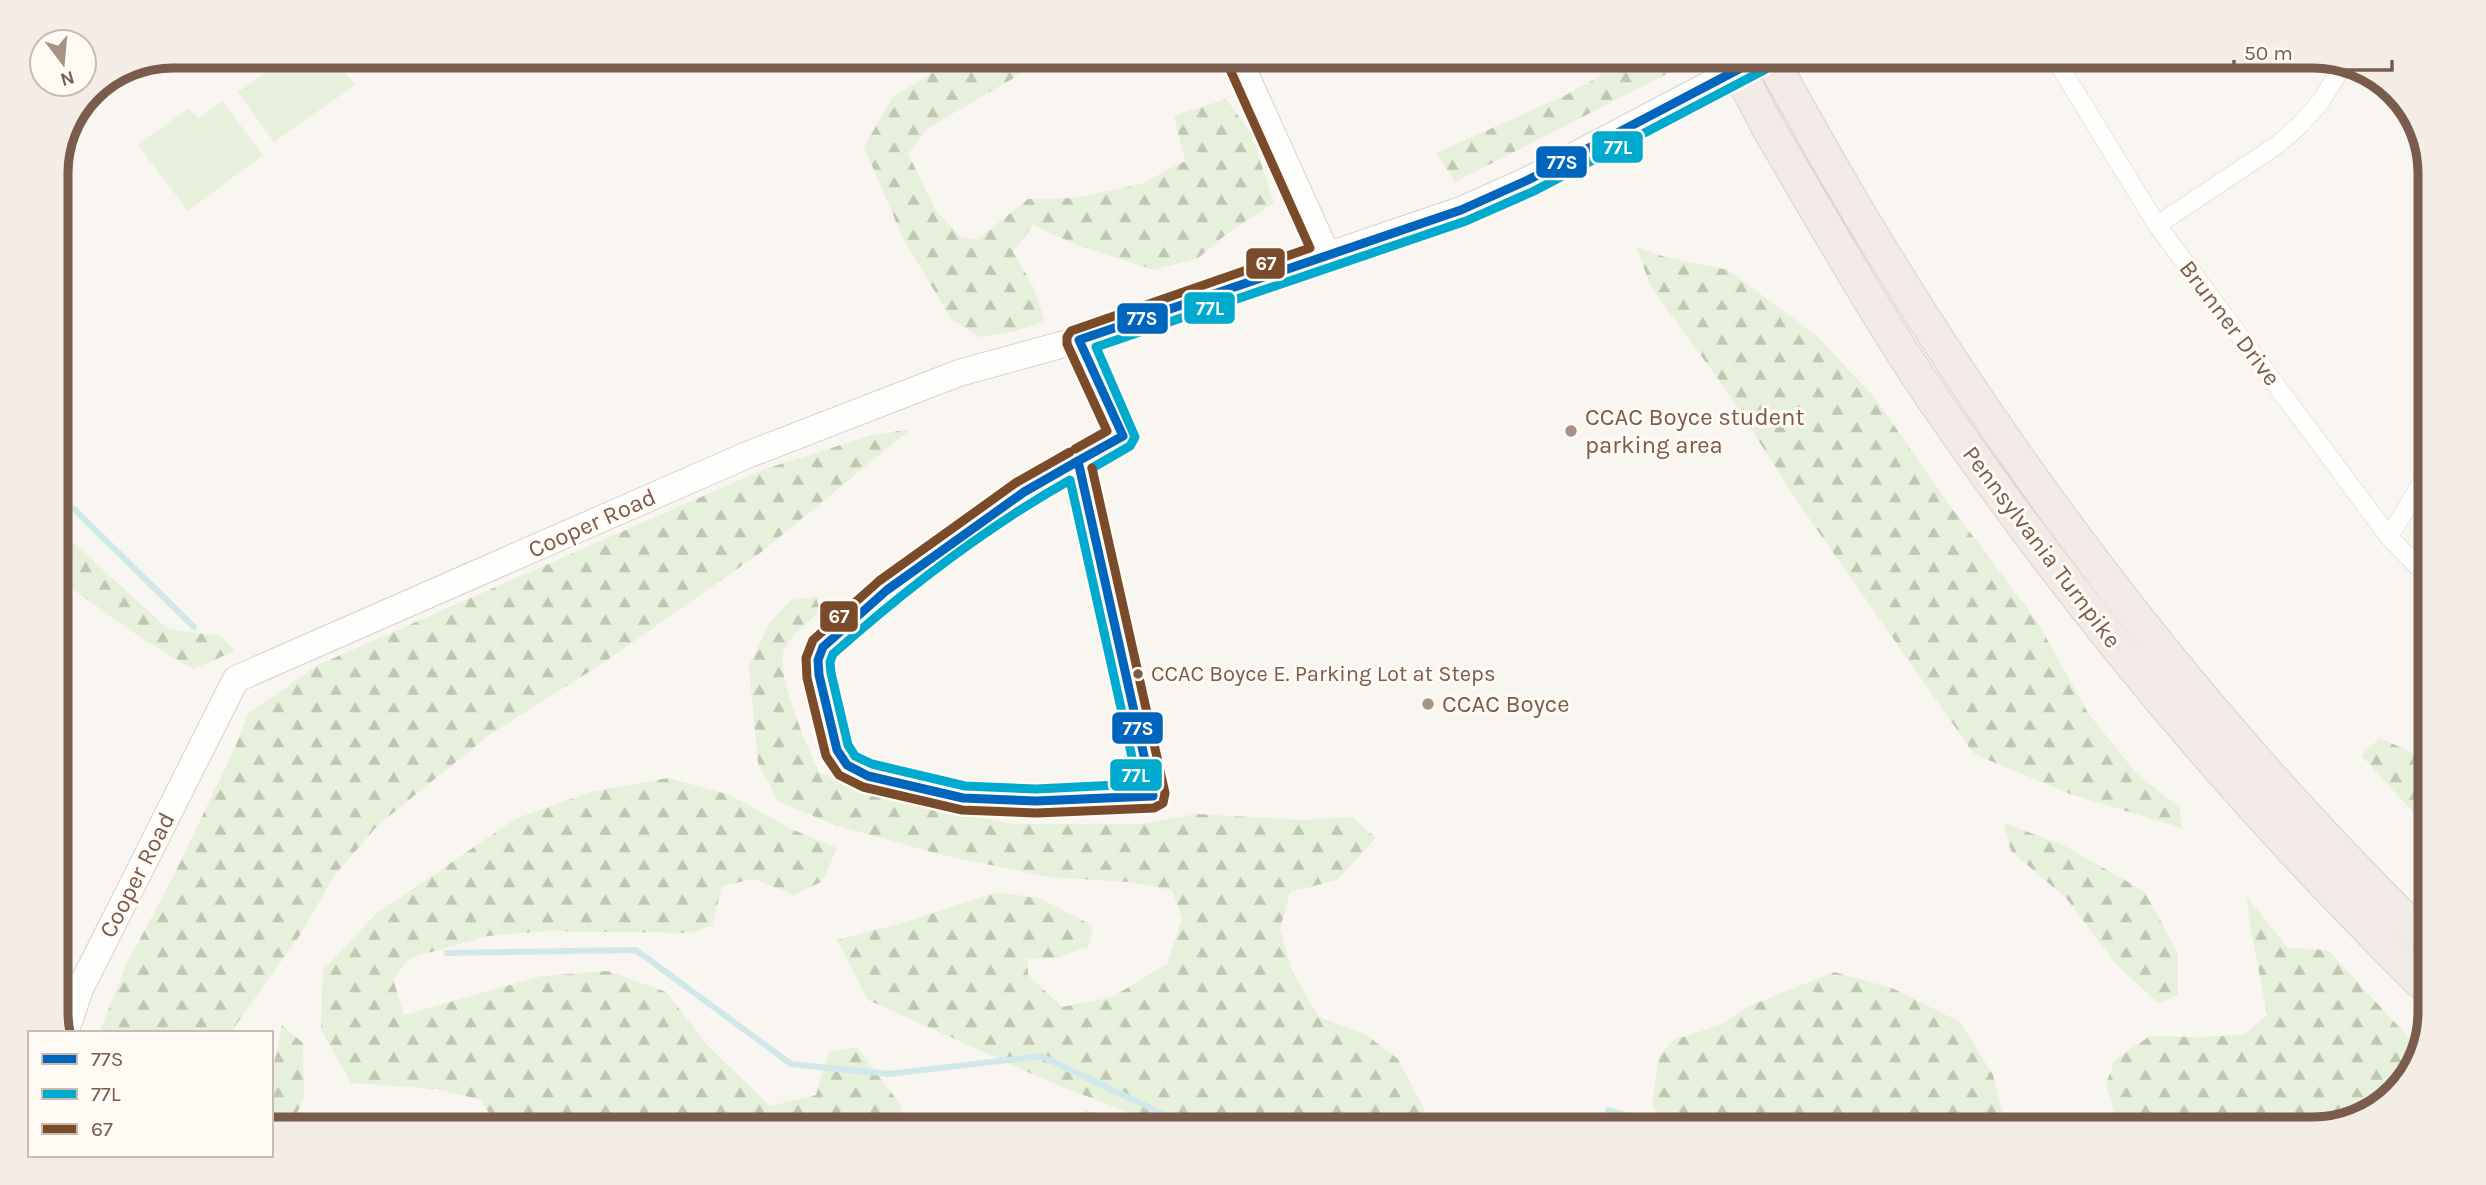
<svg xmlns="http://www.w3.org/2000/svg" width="2486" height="1185" viewBox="0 0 2486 1185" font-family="Karla,sans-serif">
  <defs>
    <pattern id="forest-firs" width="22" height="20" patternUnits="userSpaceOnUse" patternTransform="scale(1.75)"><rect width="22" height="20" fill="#e7f0db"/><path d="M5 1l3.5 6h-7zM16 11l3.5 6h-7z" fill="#c0c6b4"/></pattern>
    <pattern id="water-ripples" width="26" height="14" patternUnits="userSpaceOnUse" patternTransform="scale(1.75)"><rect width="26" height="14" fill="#d0e8ea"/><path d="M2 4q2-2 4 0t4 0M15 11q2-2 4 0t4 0" fill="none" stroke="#aebfc0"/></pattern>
  </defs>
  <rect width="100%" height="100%" fill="#f9f5f0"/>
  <path fill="#e7f0db" d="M277,64H339L355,85L274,142L238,92Z
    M222,101L263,155L188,211L138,145L189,108L198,119Z"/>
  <path fill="url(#forest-firs)" d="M1606,59H1681L1684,65L1455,182L1436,153L1564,96L1599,77Z
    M951,61H1043L928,128L908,154L937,212L960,236L977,240L1028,199L1075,198L1141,184L1185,161L1174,116L1226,99L1251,133L1274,203L1229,232L1198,258L1154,270L1086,248L1049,233L1034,224L1013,252L1033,286L1045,322L1011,332L979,337L951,319L903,238L864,147L892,98Z
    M1636,247L1665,257L1728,270L1817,336L1875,398L1945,499L2038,623L2088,713L2136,773L2180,808L2182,828L2073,795L1974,754L1797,501L1729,394L1651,287Z
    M911,429L760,553L603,663L489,735L378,825L334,876L300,935L230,1033H99L126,965L171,881L235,748L248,714L318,665L765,469L869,436Z
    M56,527L168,629L221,636L235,651L193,669L144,640L56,577Z
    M816,597L820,611C808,622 790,635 784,651C775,674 809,751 820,774L901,799L1013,824H1140L1196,814L1303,820L1352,817L1376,838L1337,880L1290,892L1280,929L1292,971L1319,1017L1365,1034L1398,1059L1425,1111L1427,1129H1172L1050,1082L868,1000L837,940L902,923L998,892L1042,899L1093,926L1088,947L1057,958L1027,959L1028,975L1062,1007L1112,997L1167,964L1182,919L1172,890L1128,882L1048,877L942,855L835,825L778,801L758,763L749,666L769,624L791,600Z
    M2380,738L2424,758L2423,823L2361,755Z
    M668,778L730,795L791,829L837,848L823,881L794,895L754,879L722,886L712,926L691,933L546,931L488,936L410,958L393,979L404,1015L542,976L608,971L666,992L707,1045L770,1106L816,1095L829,1052L857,1047L902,1107L895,1129H499L481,1100L436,1089L351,1083L321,1029L323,970L376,914L515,819L590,792Z
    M2004,823L2063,845L2144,891L2178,953V995L2158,1003L2116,964L2066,898L2011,851Z
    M2247,897L2288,948L2328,950L2421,1051V1057L2378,1109L2313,1129H2114L2118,1125L2106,1084L2115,1060L2150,1036L2196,1037L2244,1035L2267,1015L2249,919Z
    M1834,972L1892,988L1960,1022L1993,1075L2007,1129H1672L1652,1105L1659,1056L1674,1040L1723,1024L1747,1007Z
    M282,1025L303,1043L304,1099L289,1129H271V1077Z"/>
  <path fill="url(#water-ripples)" d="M1086,1111L1134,1119L1155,1129H1064Z"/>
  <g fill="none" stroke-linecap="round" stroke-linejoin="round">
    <path stroke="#d0e8ea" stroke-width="6" d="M56,502L74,509L194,627
      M447,953L636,950L791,1064L889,1074L1041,1056L1176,1120L1221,1129
      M1608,1110L1657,1124L1660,1129
      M1478,1129L1484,1126"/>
    <defs>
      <path id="street" d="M2054,57L2157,225L2389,537L2426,575
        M2157,225L2277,145L2299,126L2321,101L2345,62
        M2389,537L2427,474
        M56,976L80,989"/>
      <path id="secondary" d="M1239,60L1327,255
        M65,1033L80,989L236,679L747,455L959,373L1079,340L1461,210L1528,180L1754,61"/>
      <path id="highway" d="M1771,58C1944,380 2161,680 2422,936
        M1769,129C1826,226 1881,324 1945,416C2086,620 2245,809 2422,983"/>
    </defs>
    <use href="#street" stroke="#d7d1cb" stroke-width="19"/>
    <use href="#secondary" stroke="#d9d2cb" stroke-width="28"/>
    <use href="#highway" stroke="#dad1cc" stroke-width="35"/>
    <use href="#street" stroke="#fefefd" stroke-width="18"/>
    <use href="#secondary" stroke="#fefefd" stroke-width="26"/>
    <use href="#highway" stroke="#f2eae7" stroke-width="33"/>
    <defs>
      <path id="highway-bridge" d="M1732,58L1769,129"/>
    </defs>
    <use href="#highway-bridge" stroke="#dad1cc" stroke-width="35" stroke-linecap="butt"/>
    <use href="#highway-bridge" stroke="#f2eae7" stroke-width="33"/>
    <defs>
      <path id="bus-1" d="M1078,461L1153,796L1036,801L963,798L868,776L847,765L837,750L819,675L818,660L823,647L887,590L1024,492Z
        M1078,461L1123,436L1079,340L1461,210L1528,180L1760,58"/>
      <path id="bus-2" d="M1092,468L1130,446L1135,437L1096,347L1466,221L1534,191L1766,69
        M1070,480L1138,784L1036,789L965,786L872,764L855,756L848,745L831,673L830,662L833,654C906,589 985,528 1070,480Z"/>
      <path id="bus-3" d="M1075,449L1107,431L1067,344V337L1071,331L1310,248L1228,65
        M1070,452L1017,482L879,581L813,640L806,658L807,678L826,756L839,775L863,787L962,810L1037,813L1154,808L1163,803L1165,793L1092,468"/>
    </defs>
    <use href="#bus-1" stroke="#fffaf3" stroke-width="14"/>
    <use href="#bus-2" stroke="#fffaf3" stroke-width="14"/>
    <use href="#bus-3" stroke="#fffaf3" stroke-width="14"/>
    <use href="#bus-1" stroke="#0065bd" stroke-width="9"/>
    <use href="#bus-2" stroke="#00a9ce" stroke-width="9"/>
    <use href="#bus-3" stroke="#7a4b2a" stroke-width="9"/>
  </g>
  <g fill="#a69286" stroke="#fffaf3" stroke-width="2.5">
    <circle cx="1571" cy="431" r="7"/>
    <circle cx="1428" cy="704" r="7"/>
  </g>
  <circle fill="#7a5c4d" stroke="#fffaf3" stroke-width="2.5" cx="1138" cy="674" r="6"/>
  <g text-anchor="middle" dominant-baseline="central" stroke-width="6" stroke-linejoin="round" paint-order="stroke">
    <g font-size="22" fill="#7a5c4d" stroke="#fffaf3" text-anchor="start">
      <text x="1151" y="674">CCAC Boyce E. Parking Lot at Steps</text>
    </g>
    <g font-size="24" fill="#7a5c4d" stroke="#fffaf3">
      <text transform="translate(2230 323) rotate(53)">Brunner Drive</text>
      <text transform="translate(592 523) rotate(-24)">Cooper Road</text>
      <text transform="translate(2042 547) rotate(53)">Pennsylvania Turnpike</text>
      <text transform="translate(137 875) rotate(-63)">Cooper Road</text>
    </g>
    <g font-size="24" fill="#7a5c4d" stroke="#fffaf3" text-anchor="start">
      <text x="1585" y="417">CCAC Boyce student<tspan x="1585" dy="28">parking area</tspan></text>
      <text x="1442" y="704">CCAC Boyce</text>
    </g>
  </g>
  <path d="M0 0H2486V1185H0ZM173 68H2313A105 105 0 0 1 2418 173V1012A105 105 0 0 1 2313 1117H173A105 105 0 0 1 68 1012V173A105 105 0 0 1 173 68Z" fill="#f4ede6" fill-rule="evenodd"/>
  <path fill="none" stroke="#7a5c4d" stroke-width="9" d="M173 68H2313A105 105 0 0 1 2418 173V1012A105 105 0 0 1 2313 1117H173A105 105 0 0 1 68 1012V173A105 105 0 0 1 173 68Z"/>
  <g stroke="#fffaf3" stroke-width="2.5">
    <rect x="1591" y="130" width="53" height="34" rx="7" fill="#00a9ce"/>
    <rect x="1535" y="145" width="53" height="34" rx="7" fill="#0065bd"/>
    <rect x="1245" y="247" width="41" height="33" rx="7" fill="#7a4b2a"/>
    <rect x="1183" y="291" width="53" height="34" rx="7" fill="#00a9ce"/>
    <rect x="1116" y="302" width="53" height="33" rx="7" fill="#0065bd"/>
    <rect x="819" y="600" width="40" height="33" rx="7" fill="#7a4b2a"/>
    <rect x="1111" y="711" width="53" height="34" rx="7" fill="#0065bd"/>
    <rect x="1109" y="758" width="54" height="34" rx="7" fill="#00a9ce"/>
  </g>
  <g font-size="19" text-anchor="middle" font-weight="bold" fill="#fff">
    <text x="1618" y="154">77L</text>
    <text x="1562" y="169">77S</text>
    <text x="1266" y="270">67</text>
    <text x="1210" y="315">77L</text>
    <text x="1142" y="325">77S</text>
    <text x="839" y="623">67</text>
    <text x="1138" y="735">77S</text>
    <text x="1136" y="782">77L</text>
  </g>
  <rect x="28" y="1031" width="245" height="126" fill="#fffaf3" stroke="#cabbb1" stroke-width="2"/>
  <rect x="42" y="1054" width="35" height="10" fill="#0065bd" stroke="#cabbb1" stroke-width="2"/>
  <text x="91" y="1066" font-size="21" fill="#7a5c4d">77S</text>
  <rect x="42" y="1089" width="35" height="10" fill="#00a9ce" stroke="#cabbb1" stroke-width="2"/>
  <text x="91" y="1101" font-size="21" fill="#7a5c4d">77L</text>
  <rect x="42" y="1124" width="35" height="10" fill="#7a4b2a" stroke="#cabbb1" stroke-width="2"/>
  <text x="91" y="1136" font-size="21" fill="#7a5c4d">67</text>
  <g transform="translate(63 63) rotate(164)"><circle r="33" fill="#fffaf3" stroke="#cabbb1" stroke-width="2"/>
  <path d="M0-5L12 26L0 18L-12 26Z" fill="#a69286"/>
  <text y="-10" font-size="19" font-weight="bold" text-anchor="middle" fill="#7a5c4d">N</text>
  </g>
  <path d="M2234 60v10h158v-10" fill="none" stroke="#7a5c4d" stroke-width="3.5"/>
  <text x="2244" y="60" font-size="21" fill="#7a5c4d" stroke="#fffaf3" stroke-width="5" paint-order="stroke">50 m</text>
</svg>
